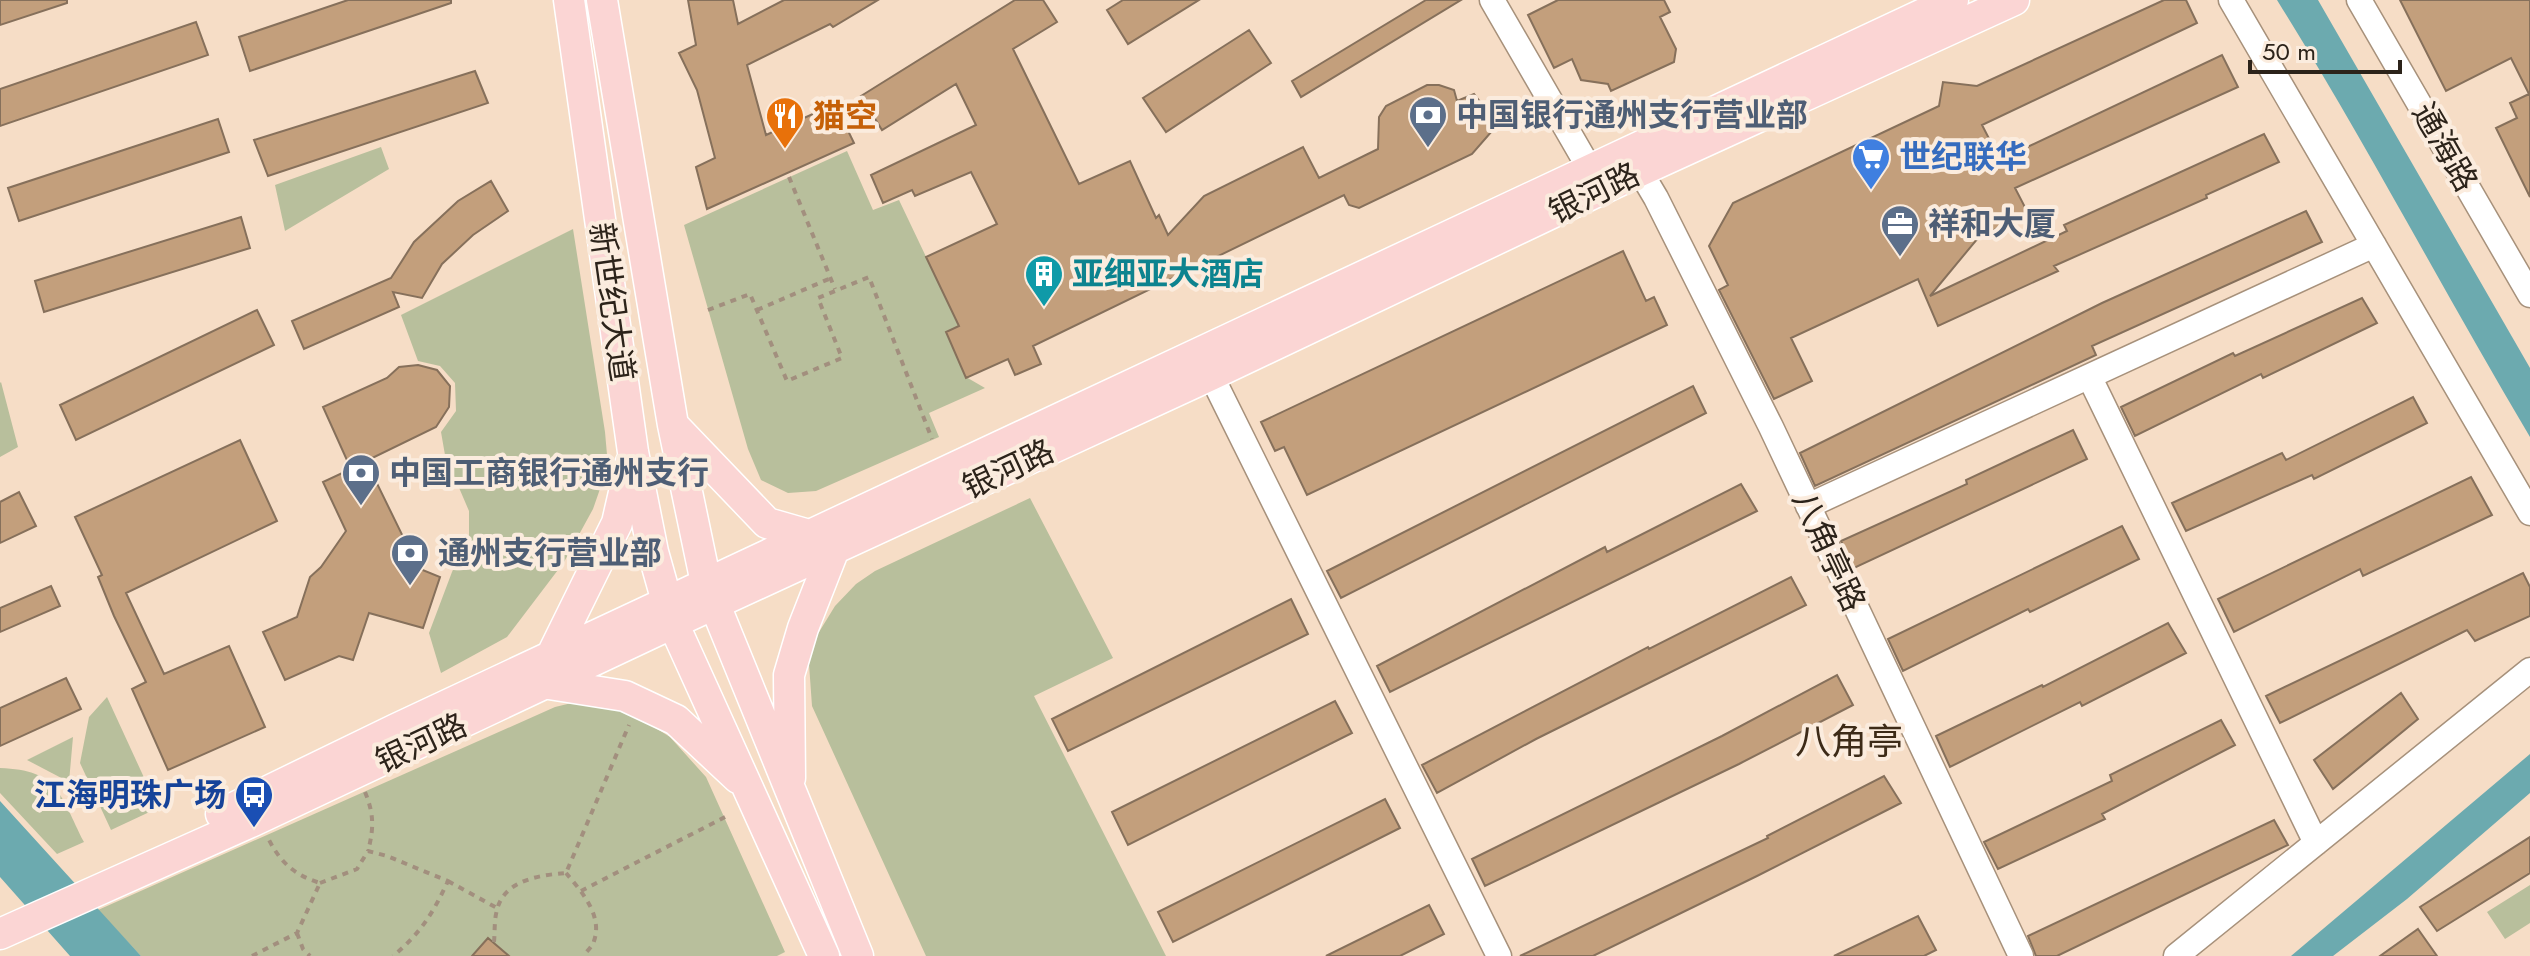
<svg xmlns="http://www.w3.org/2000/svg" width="2530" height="956" viewBox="0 0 2530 956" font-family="Jost,'Noto Sans SC',sans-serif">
  <rect width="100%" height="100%" fill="#f6ddc6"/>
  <path fill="#b8bf9c" d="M381,147L389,169L285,231L275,185Z
    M847,151L873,210L899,200L959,326L946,332L966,377L985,388L929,413L939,437L816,491L788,493L761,480L748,449L684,225Z
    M573,229L605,432L608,466L593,509L564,562L507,637L441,673L429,633L452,572L469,535V511L445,455L441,432L456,411L455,383L440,366L418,361L401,315Z
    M1,382L18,447L0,457V383Z
    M1030,498L1113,658L1034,696L1166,956H926L812,706L808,650L835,606L856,584L875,571Z
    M107,697L158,808L111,830L80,763L89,717Z
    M580,701L621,710L643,720L670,737L706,777L785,952L777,956H141L98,910L555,707Z
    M73,737L69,782L27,760Z
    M0,768C59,770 60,795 84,842L57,854L0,793Z
    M2530,885V923L2505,939L2487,912Z"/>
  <path fill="#6caaaf" d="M2277,0H2318L2530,368V437C2444,292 2366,143 2277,0Z
    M2530,754V793L2407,899L2333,956H2291Z
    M0,801L141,956H70L0,877Z"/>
  <path fill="#c39f7c" stroke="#86705b" stroke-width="2" d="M0,0H67V3L0,25Z
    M348,0H451V3L250,71L239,37Z
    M688,0H733L738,24L784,0H878L833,27L830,24L747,65L766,135L835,104L854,143L707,209L696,167L715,158L697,90L679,53L696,45Z
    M1015,0H1043L1057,22L1013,49L1079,184L1130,161L1156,218L1159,215L1168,235L1204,196L1303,147L1319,178L1378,149L1379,117L1386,106L1427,85H1439L1454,90L1457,101L1474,94L1494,120L1492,131L1472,154L1359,208L1349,205L1344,195L1033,346L1041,364L1015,375L1008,359L966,378L946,332L959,326L926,257L997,224L971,172L915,196L912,190L883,203L871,175L976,125L956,84L882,130L861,96Z
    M1123,0H1199L1128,44L1107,10Z
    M1426,0H1461L1301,97L1292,81Z
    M1558,0H1664L1670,12L1660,17L1676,49L1674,62L1611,91L1608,84L1581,80L1572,59L1554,68L1528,15Z
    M2164,0H2186L2197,23L1982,125L2000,160L2222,55L2238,87L2015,188L2028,213L1978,238L1930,296L2067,231L2064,225L2264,134L2279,162L2206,195L2207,198L2054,266L2058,271L1938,326L1918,279L1791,338L1812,381L1774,399L1719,290L1728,285L1709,246L1733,203L1939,106L1943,82L1977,86Z
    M2400,0H2530V197L2496,128L2517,118L2510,103L2529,94L2511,58L2446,91Z
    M196,22L208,55L0,126V89Z
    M1249,30L1271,63L1166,132L1143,98Z
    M475,71L488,103L268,176L254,140Z
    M218,119L229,152L19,221L8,188Z
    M491,181L508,211L473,235L442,264L422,298L393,292L399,307L304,349L292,321L391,278L414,242L458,201Z
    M2306,211L2322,242L2092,346L2096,355L1815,486L1800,453L2102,303Z
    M241,217L250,248L44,312L35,281Z
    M1623,251L1646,301L1654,297L1667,325L1307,495L1284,447L1275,451L1261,422Z
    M2362,298L2377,323L2263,378L2261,374L2135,436L2121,407L2233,353L2235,356Z
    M257,310L274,345L76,440L60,405Z
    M418,365L437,370L450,386L449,407L436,427L366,461L411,553L403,562L440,577L423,628L369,613L353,660L339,656L285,680L263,632L297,617L310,577L321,567L346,531L323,482L351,469L323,407L387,378L399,367Z
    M1693,386L1706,413L1341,598L1327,571Z
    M2413,397L2427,423L2314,479L2312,475L2186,531L2172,503L2282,453L2286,460Z
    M2073,430L2087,459L1854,568L1841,541L1967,484L1966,480Z
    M240,440L277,521L126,593L164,674L229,646L265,727L168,770L132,689L146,682L114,616L98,577L102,575L75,517Z
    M2471,477L2492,515L2363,576L2360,569L2234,632L2218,599Z
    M1741,484L1757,511L1390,692L1377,666L1605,547L1607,552Z
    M19,492L36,526L0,543V502Z
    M2122,526L2139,559L2030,612L2028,609L1903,671L1888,639Z
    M2523,573L2530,587V616L2475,641L2467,630L2280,723L2266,696Z
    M1791,577L1806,605L1536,739L1437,793L1422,765L1648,647L1649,649Z
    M51,586L60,606L0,632V608Z
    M1291,599L1308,634L1068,751L1052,719Z
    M2168,623L2186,653L2082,706L2080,702L1950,767L1936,736L2042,685L2043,687Z
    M1837,675L1853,705L1739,764L1485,886L1472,859L1722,736Z
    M66,678L81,709L0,746V708Z
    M2401,693L2418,719L2333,789L2314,760Z
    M1335,701L1352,733L1128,845L1112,812Z
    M2221,720L2235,745L2102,814L2105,819L1998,869L1984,842L2112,781L2110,775Z
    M1884,776L1901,803L1757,876L1593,956H1520L1768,838L1767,836Z
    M1385,799L1400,828L1173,942L1158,912Z
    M2274,820L2288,845L2057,956H2036L2028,936Z
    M2530,837V873L2437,931L2420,907Z
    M1429,905L1444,934L1400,956H1326Z
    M1918,916L1936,950L1924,956H1834Z
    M2418,929L2437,956H2380Z
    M488,938L509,956H472Z"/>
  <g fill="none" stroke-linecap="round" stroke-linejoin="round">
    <defs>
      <path id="minor" d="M1492,0L1599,185
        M2231,0L2530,513
        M2359,0L2530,295
        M1634,155L1640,171L1656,198L1771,427L2021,956
        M1211,375L1499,956
        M2090,378L2316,843
        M1808,506L2374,245
        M2176,956L2530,670"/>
      <path id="major" d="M569,0L633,452L653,552L673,623L824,956
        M602,0L673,425L706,583L858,956
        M673,425L767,523L809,535
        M551,657L617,523L631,462
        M549,684L625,696L676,720L738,778
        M790,778L789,675L803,628L834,549
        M221,814L396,729L1953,0
        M0,934L253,821L673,623L1211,375L1640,171L2014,0"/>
    </defs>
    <use href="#minor" stroke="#a7917b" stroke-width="27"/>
    <use href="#major" stroke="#fff" stroke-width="33"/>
    <path stroke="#a28f7e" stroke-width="4" stroke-dasharray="6 6" stroke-linecap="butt" d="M789,177L835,289
      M708,310L750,294L787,381L842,358L818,298L869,277L932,439
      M757,310L831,278
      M365,792C374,814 374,828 368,851
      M566,873C581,891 603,915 594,941C593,946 586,952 583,956
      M448,881L497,908
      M320,883L357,869L368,851L387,856L448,881C433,913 421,933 393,956
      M581,891L725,817
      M297,933L303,949L310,956
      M494,942C495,932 494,920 497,910C504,880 540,875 566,873L629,725
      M252,956L297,933L320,883C294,875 280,862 268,838"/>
    <use href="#minor" stroke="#fff" stroke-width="24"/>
    <use href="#major" stroke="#fbd5d4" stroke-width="30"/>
  </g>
  <defs>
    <symbol id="bank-pin" viewBox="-11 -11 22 30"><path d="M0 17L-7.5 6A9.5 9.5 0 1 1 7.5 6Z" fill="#5c6f8a" stroke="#fbecde"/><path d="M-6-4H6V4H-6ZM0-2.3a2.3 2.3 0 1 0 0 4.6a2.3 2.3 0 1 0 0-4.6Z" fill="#fff"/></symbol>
    <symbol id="restaurant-pin" viewBox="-11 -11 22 30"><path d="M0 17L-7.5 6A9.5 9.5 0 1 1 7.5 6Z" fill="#e8710a" stroke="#fbecde"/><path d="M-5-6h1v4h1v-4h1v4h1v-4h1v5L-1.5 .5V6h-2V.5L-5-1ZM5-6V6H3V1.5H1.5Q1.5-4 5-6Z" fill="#fff"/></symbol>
    <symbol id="supermarket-pin" viewBox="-11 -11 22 30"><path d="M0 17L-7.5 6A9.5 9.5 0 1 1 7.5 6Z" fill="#3f7fe0" stroke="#fbecde"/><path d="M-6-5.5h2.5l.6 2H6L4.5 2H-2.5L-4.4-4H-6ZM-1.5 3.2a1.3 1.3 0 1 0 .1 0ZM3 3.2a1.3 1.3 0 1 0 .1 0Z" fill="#fff"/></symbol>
    <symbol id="office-pin" viewBox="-11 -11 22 30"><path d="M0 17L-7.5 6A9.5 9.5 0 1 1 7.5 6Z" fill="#5c6f8a" stroke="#fbecde"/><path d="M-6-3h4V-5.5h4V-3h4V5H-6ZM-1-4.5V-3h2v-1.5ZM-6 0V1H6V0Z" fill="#fff"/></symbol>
    <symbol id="building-pin" viewBox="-11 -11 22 30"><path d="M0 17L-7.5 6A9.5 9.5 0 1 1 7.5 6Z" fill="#0f9aa8" stroke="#fbecde"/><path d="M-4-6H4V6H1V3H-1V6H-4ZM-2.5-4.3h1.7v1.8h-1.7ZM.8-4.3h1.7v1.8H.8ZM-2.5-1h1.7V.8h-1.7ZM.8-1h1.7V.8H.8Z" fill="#fff"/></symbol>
    <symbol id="bus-pin" viewBox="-11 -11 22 30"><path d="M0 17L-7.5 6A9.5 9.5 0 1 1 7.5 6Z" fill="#1a4fb4" stroke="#fbecde"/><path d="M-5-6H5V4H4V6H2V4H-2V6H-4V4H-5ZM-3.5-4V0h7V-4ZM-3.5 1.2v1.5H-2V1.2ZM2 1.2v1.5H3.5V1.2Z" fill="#fff"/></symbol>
  </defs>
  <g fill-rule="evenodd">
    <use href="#bank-pin" x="1406" y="93" width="44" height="60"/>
    <use href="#restaurant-pin" x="763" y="94" width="44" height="60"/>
    <use href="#supermarket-pin" x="1849" y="135" width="44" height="60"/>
    <use href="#office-pin" x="1878" y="202" width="44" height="60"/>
    <use href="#building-pin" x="1022" y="252" width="44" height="60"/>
    <use href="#bank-pin" x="339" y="451" width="44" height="60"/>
    <use href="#bank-pin" x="388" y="531" width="44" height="60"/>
    <use href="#bus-pin" x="232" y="773" width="44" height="60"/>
  </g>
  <g text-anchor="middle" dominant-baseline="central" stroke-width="8" stroke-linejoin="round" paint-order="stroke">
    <g font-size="32" font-weight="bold" fill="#4e5e75" stroke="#fbecde" text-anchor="start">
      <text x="1456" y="115">中国银行通州支行营业部</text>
      <text x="1928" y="224">祥和大厦</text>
      <text x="389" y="473">中国工商银行通州支行</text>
      <text x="438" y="553">通州支行营业部</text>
    </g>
    <g font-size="32" font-weight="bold" fill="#c56008" stroke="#fbecde" text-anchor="start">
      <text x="813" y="116">猫空</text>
    </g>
    <g font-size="32" fill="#2c231a" stroke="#fbecde">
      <text transform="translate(2445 147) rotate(60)">通海路</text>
      <text transform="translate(1594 193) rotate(-26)">银河路</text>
      <text transform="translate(612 302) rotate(82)">新世纪大道</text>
      <text transform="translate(1008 469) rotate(-25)">银河路</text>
      <text transform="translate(1829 551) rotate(65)">八角亭路</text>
      <text transform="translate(421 743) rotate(-25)">银河路</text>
    </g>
    <g font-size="32" font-weight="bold" fill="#366cbe" stroke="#fbecde" text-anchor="start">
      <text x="1899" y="157">世纪联华</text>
    </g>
    <g font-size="32" font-weight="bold" fill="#0d838f" stroke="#fbecde" text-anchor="start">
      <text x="1072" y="274">亚细亚大酒店</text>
    </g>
    <g font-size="32" font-weight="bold" fill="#164399" stroke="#fbecde" text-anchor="end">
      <text x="226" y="795">江海明珠广场</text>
    </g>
    <g font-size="36" fill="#3d2b18" stroke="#fbecde">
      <text x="1849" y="741">八角亭</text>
    </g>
  </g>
  <path d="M2250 60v12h150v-12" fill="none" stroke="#2c231a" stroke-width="4"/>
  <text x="2262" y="60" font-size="24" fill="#2c231a" stroke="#fbecde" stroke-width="6" paint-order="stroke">50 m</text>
</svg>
